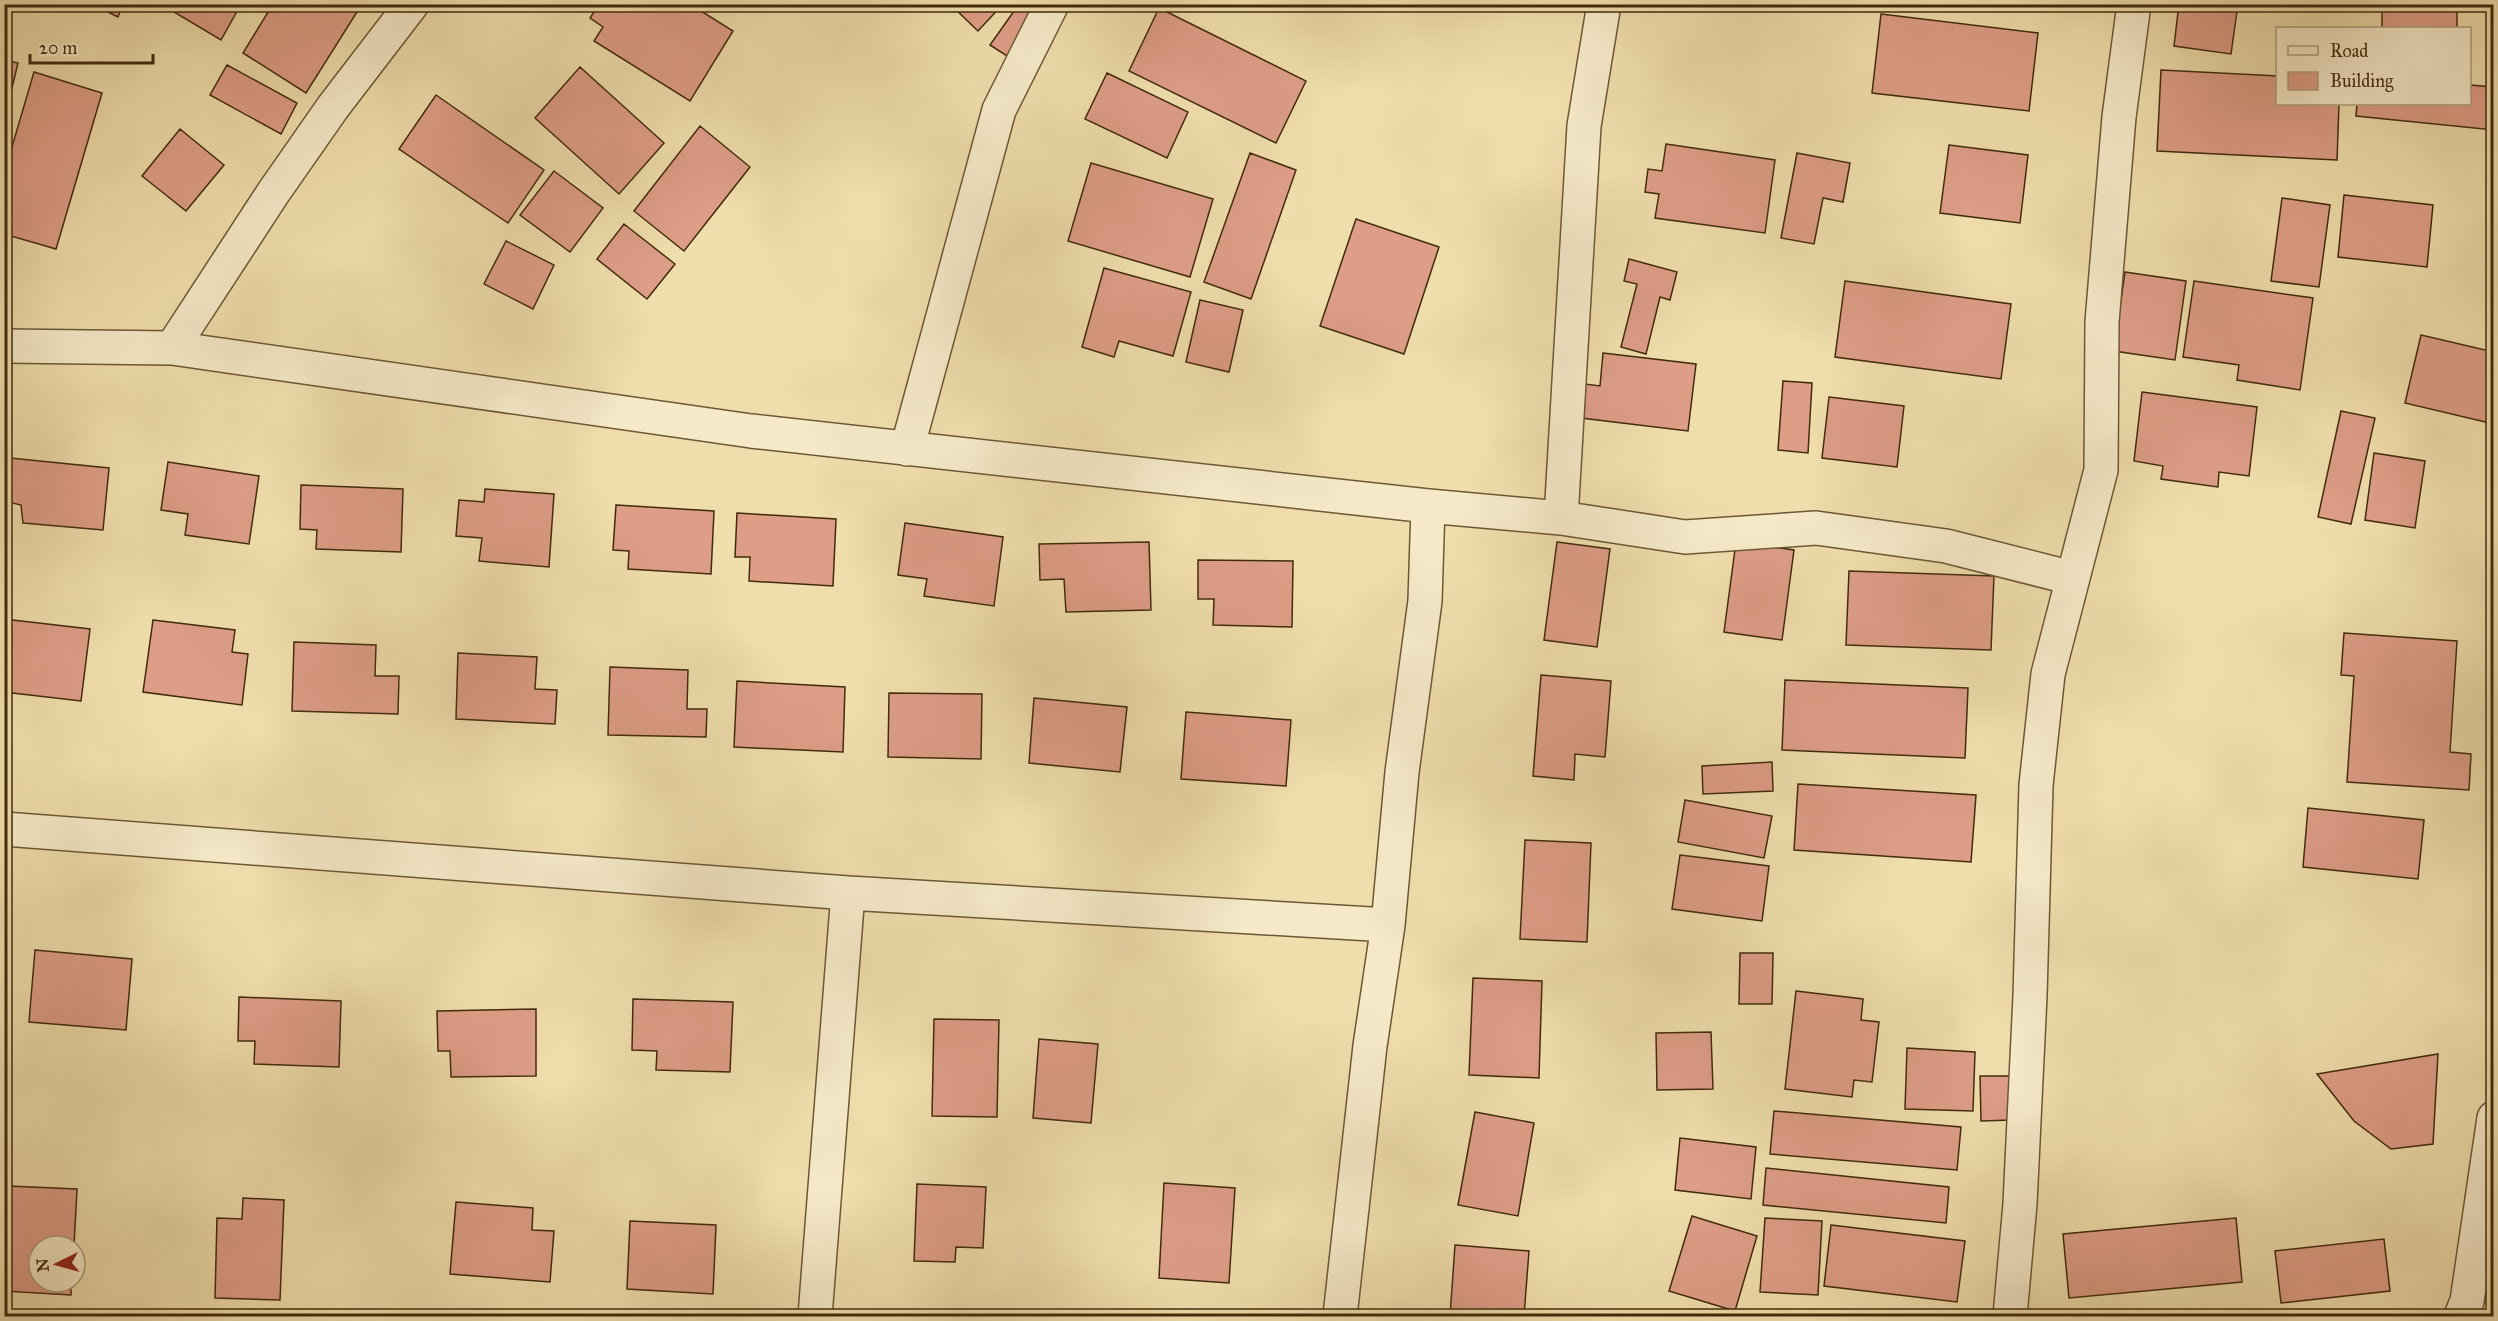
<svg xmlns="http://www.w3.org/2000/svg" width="2498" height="1321" viewBox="0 0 2498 1321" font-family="'IM FELL Great Primer',serif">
  <rect width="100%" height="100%" fill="#efddab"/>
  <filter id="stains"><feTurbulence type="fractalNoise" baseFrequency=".00333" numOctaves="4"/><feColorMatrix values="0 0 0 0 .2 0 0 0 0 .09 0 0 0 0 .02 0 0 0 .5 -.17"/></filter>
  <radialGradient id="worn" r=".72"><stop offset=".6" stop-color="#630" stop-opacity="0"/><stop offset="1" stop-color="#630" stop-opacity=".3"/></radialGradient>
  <path fill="#dd9d87" stroke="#422b0c" stroke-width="1.5" d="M91,4H123L118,17Z
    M179,4H241L221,40L174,12Z
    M273,4H362L306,93L243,53Z
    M599,4H690L733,31L690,101L594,41L603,27L590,18Z
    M950,4H1003L978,31Z
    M1019,4H1043L1007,56L990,45Z
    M2179,4H2238L2231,54L2174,46Z
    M2382,4H2457V28H2382Z
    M1159,8L1306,81L1276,143L1129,71Z
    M1881,14L2038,33L2029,111L1872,93Z
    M4,60L18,63L4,121Z
    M227,65L297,103L281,134L210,95Z
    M580,67L664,143L619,194L535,118Z
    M2161,70L2278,76V104H2339L2337,160L2157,151Z
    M34,72L102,93L56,249L4,234V174Z
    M1107,73L1188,112L1167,158L1085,119Z
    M2470,85L2494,87V130L2356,116L2357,104H2470Z
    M436,95L544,170L508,223L399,149Z
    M700,126L750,167L684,251L634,211Z
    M180,129L224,165L186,211L142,176Z
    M1666,144L1775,160L1765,233L1655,218L1659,194L1645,192L1648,169L1662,171Z
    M1949,145L2028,155L2020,223L1940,213Z
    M1250,153L1296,170L1251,299L1204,282Z
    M1797,153L1850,163L1843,202L1823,198L1814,244L1781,238Z
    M1091,163L1213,199L1190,277L1068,241Z
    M554,171L603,208L570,252L520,215Z
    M2344,195L2433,205L2427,267L2338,257Z
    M2282,198L2330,205L2319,287L2271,281Z
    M1356,219L1439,247L1404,354L1320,326Z
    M624,224L675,264L647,299L597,259Z
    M506,241L554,265L533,309L484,284Z
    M1629,259L1677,272L1670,300L1660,297L1646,354L1621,347L1637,284L1624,281Z
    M1104,268L1191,292L1173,356L1119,341L1114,357L1082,347Z
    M2125,272L2186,281L2175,360L2114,351Z
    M1845,281L2011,304L2001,379L1835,357Z
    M2194,281L2313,298L2300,390L2237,380L2239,365L2183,357Z
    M1200,300L1243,310L1229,372L1186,362Z
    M2421,335L2494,352V424L2405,403Z
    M1603,353L1696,364L1688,431L1581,418L1585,384L1600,386Z
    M1783,381L1812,383L1808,453L1778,450Z
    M2142,392L2257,407L2249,476L2219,472L2218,487L2161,479L2163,466L2134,461Z
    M1829,397L1904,406L1897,467L1822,458Z
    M2341,411L2375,418L2351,524L2318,517Z
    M2374,453L2425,461L2415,528L2365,520Z
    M10,458L109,468L103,530L23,523L21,505L4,501Z
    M168,462L259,476L249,544L185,535L188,514L161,510Z
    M301,485L403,489L401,552L316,549L317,530L300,529Z
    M485,489L554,494L549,567L479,561L482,538L456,536L459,500L484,502Z
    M616,505L714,511L711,574L628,569L629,551L613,550Z
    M737,513L836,519L833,586L749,581L750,557H735Z
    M905,523L1003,537L994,606L924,596L927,579L898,575Z
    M1149,542L1151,610L1066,612L1064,579L1040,580L1039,544Z
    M1557,542L1610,549L1597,647L1544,640Z
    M1736,542L1794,550L1782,640L1724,632Z
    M1198,560L1293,561L1292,627L1213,625L1214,599H1198Z
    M1849,571L1994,576L1991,650L1846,645Z
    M4,619L90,629L81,701L4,692Z
    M153,620L235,630L232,652L248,654L242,705L143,692Z
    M2344,633L2457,641L2450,752L2471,754L2469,790L2347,782L2354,676L2341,675Z
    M294,642L376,645L375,676H399L398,714L292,711Z
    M458,653L537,657L535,689L557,690L555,724L456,719Z
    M610,667L688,670L687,709H707L706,737L608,735Z
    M1541,675L1611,681L1605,757L1575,754L1574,780L1533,776Z
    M1785,680L1968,688L1965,758L1782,750Z
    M737,681L845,687L843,752L734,747Z
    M889,693L982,694L981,759L888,757Z
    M1034,698L1127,707L1120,772L1029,763Z
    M1186,712L1291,720L1286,786L1181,779Z
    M1772,762L1773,791L1703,794L1702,766Z
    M1798,784L1976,795L1971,862L1794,850Z
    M1685,800L1772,816L1764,858L1678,842Z
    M2308,808L2424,820L2418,879L2303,867Z
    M1525,840L1591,843L1587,942L1520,939Z
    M1680,855L1769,866L1762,921L1672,909Z
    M35,950L132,959L126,1030L29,1022Z
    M1740,953H1773L1772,1004H1739Z
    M1473,978L1542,981L1539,1078L1469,1075Z
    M1796,991L1863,999L1861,1020L1879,1022L1872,1082L1854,1080L1852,1097L1785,1089Z
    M239,997L341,1001L339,1067L254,1064L255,1041H238Z
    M633,999L733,1002L730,1072L656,1070L657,1051L632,1050Z
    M536,1009V1076L451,1077L450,1051H438L437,1011Z
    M934,1019L999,1020L997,1117L932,1116Z
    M1711,1032L1713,1089L1657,1090L1656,1033Z
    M1039,1039L1098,1044L1091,1123L1033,1118Z
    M1907,1048L1975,1052L1973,1111L1905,1109Z
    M2438,1054L2433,1144L2391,1149L2354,1121L2317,1074Z
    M1980,1076H2011L2012,1120L1981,1121Z
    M1774,1111L1961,1127L1957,1170L1770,1154Z
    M1475,1112L1534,1123L1518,1216L1458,1205Z
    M1680,1138L1756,1147L1751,1199L1675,1190Z
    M1766,1168L1949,1187L1946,1223L1763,1205Z
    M1164,1183L1235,1188L1229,1283L1159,1278Z
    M917,1184L986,1187L983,1248L956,1247L955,1262L914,1261Z
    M9,1186L77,1189L74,1246H39V1282H71V1295L4,1291Z
    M243,1198L284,1200L280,1300L215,1298L217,1218L242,1219Z
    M456,1202L533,1208L532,1230L554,1231L550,1282L450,1274Z
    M1692,1216L1757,1236L1735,1311L1669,1291Z
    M1765,1218L1822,1221L1818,1295L1760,1292Z
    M2236,1218L2242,1282L2069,1298L2063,1234Z
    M630,1221L716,1225L713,1294L627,1289Z
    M1831,1225L1965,1241L1957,1302L1824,1286Z
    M2384,1239L2390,1291L2281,1303L2275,1251Z
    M1455,1245L1529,1251L1524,1316H1450Z"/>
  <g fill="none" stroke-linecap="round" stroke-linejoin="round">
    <defs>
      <path id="minor" d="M4,346L172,348L751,431L1428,506L1561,518L1685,537L1816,528L1946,546L2072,578
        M172,348L273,193L333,107L412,4
        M907,449L999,110L1052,4
        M1561,518L1584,126L1604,4
        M4,829L848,893L1388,925
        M815,1316L848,893
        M1340,1316L1370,1046L1388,925L1402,772L1425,601L1428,506
        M2010,1316L2020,1204L2030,996L2036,785L2048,674L2101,470L2102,322L2119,117L2134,4
        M2461,1316L2467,1301L2494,1118"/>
    </defs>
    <use href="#minor" stroke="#6d5834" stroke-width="36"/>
    <use href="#minor" stroke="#f5e9c8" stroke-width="33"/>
  </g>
  <rect width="2498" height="1321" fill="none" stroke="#efddab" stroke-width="24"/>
  <rect x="6" y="6" width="2486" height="1309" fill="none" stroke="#422b0c" stroke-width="3"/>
  <rect x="12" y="12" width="2474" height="1297" fill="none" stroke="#422b0c" stroke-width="1.5"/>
  <rect x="2276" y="27" width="195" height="78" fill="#f5e9c8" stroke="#ad9d7d" stroke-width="1.5"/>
  <rect x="2288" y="46" width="30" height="9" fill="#f5e9c8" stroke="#ad9d7d" stroke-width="1.5"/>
  <text x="2330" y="57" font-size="18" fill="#422b0c">Road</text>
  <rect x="2288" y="72" width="30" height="18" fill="#dd9d87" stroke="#ad9d7d" stroke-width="1.5"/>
  <text x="2330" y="87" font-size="18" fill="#422b0c">Building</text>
  <g transform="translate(57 1264) rotate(265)"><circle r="28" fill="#f5e9c8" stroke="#ad9d7d" stroke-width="1.5"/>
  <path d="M0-4.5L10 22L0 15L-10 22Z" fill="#8f2418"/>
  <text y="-9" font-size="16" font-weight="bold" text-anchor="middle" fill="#422b0c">N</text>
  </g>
  <path d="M30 54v9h123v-9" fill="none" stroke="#422b0c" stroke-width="3"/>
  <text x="39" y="54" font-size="18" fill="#422b0c" stroke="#f5e9c8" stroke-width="4.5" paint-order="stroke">20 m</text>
  <rect width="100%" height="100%" filter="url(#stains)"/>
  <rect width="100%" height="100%" fill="url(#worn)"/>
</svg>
